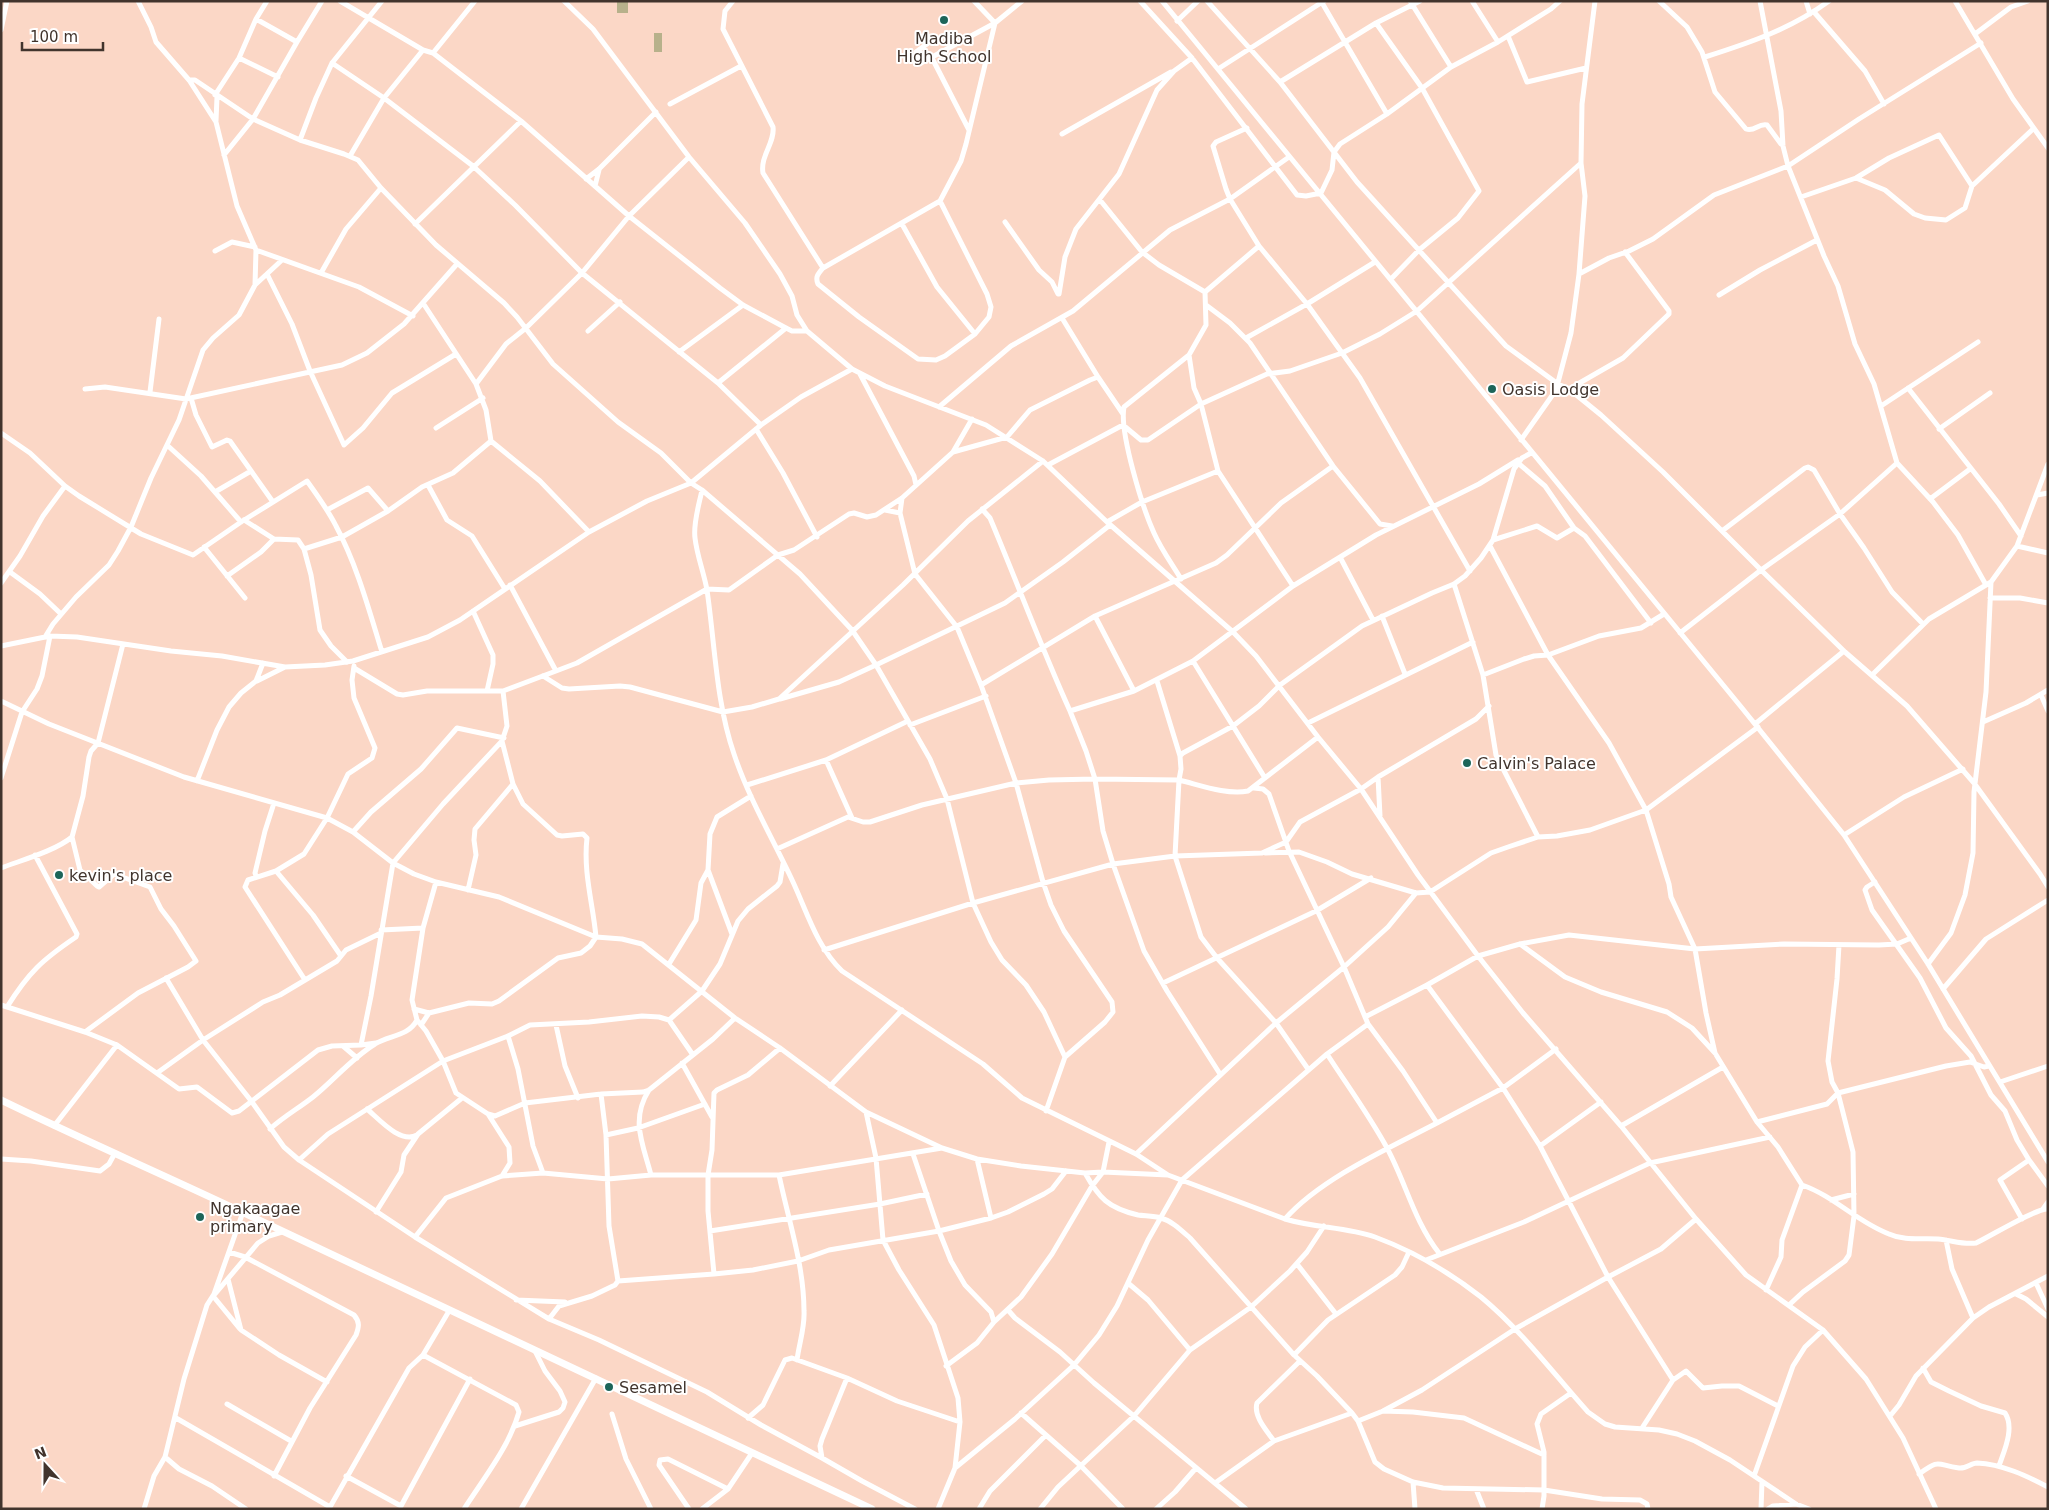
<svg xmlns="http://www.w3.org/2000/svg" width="2049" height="1510" viewBox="0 0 2049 1510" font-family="'DejaVu Sans',sans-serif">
  <rect width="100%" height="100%" fill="#fbd7c6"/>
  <path fill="#b7b18b" d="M617,1H628V13H617Z
    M654,33H662V52H654Z"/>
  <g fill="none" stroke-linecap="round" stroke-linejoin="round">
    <path stroke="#fff" stroke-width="5" d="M138,1L151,27L156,42L189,80L216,122L237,206L256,250L255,285
      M340,1L423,50
      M564,1L593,29L689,157L745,223L780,274L792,296L797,315L807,331L852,369L885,386L986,425L1043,461L1107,522L1233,632L1256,656L1318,737L1361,789L1418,875L1478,956L1523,1013L1621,1126L1696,1219L1746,1275L1823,1330L1866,1379L1903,1438L1936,1509
      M733,1L725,11L723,29L773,127C775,143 760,156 763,173L823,268
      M1140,1L1192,58
      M1162,1L1742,708L1844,835L1928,964L2048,1162
      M1207,1L1280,82L1357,182L1506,346L1558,384L1569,389L1601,415L1663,472L1761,570L1680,633
      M1321,1L1387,114
      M1410,1L1451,67
      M1472,1L1498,42
      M1659,1L1687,27L1702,52L1715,92L1746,129C1755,132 1758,123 1767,125L1781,144
      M1760,1L1781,111L1783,146L1788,166L1824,256L1838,286L1855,344L1874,384L1897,463L1933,502L1958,535L1986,585L1991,582
      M1806,1L1810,14
      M1955,1L2013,99L2048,148
      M1814,12L1865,71L1884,104
      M256,19L297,42
      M1177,21L1198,1
      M1376,23L1422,88L1479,191L1458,218L1419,250L1391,279
      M1,30L7,1
      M1975,34L2011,7L2028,1
      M1508,36L1527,82L1586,68
      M935,38L916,52L921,63L995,23L1022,1
      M433,53L521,121L629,216L720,288L743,305L786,328L792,331H807
      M1705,57C1749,43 1791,29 1829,1
      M239,58L278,77
      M932,58L969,130
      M332,63L384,98L473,166L515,205L582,273L718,383L761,425
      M1218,69L1324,1
      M189,80H195L253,119L300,140L344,154L358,160L381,188L436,245L504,303L517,317L553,364L618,422L661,453L691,483L761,425L801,397L852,369
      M1280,82L1376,23L1420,1
      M215,95L239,58L256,19L267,1
      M670,104L741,66
      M216,121L217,97
      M1247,128L1216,142L1213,146L1226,189L1230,199L1259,246L1307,304L1360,378L1470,571
      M1062,134L1171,72
      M300,140L316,98L332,63L382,1
      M224,155L253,119L297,42L322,1
      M350,156L384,98L423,50L433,53L475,1
      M1856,178L1885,190L1914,214L1925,218L1946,220L1965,208L1972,186L2033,129
      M586,179L599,169L656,112
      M595,186L599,170
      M1801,197L1856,178L1889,158L1939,135L1972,186
      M1100,200L1142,252L1159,265L1205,292
      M940,201L987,294L991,307L989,317L975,334L945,356L936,360L918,359L859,317L818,284C815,277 818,274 823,268L940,201L961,161L966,144L995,23L974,1
      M1005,222L1039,270L1052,282L1058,294
      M415,224L521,121
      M902,224L937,287L975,334
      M256,250L359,287L413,316
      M215,251L232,242L255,247
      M321,273L346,229L381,188
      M267,274L292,324L310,371L344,445L363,428L392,393L456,354
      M1579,274L1585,196L1581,163L1582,104L1595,1
      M1059,294L1065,257L1076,229L1119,174L1157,90L1174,71L1192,58C1227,104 1262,149 1297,195L1306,196L1321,193L1332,170L1334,152L1340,144L1387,114L1451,67L1498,42L1551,9L1560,1
      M1719,295L1760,270L1817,240
      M423,303L476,384L486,410L491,441L540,481L589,532
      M1206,305L1230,323L1250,343L1333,466L1380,524L1392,526
      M1062,318L1098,377
      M588,331L620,302
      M1246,338L1307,304L1375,262
      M679,352L743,305
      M1189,355L1194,388L1201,404L1218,471L1293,586
      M860,374L914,476L916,485
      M718,383L786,328
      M476,384L506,344L526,328L582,273L629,216L689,157
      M1908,388L1999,504L2021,536
      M85,389L105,387L186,399L342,365L367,353L404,324L457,264
      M1569,389L1623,358L1669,314V311L1625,252
      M150,392L159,319
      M191,398L196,415L212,447L227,440L230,441L273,502
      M1881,406L1978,342
      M939,407L1011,346L1073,311L1170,230L1230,199L1289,157
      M436,428L483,398
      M756,429L783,473L817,537
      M1939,429L1990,393
      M1,433L30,453L65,486L79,496L141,534L193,555L241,522L307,481C317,495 328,510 336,526C357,565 369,610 382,652
      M1521,440L1556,390L1571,333L1579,274L1609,258L1629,251L1653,239L1714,195L1788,166L1859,119L1981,43
      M167,445L201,476L241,522
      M953,452L972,419
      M1518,463L1545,486L1574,528L1585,536L1651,623
      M1897,463L1840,514L1761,570L1845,652L1907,706L1974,783L2040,874L2048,887
      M1048,465L1123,425L1141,440H1148L1201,404L1267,374L1290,371L1342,353L1380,334L1417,311L1581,163
      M428,485L447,520L472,536L505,589
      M702,490L800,574L852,630L876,665L839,682L780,699
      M215,492L251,471
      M2037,495L2048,493
      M902,498L900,513L915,574L957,627L981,685
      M1930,499L1970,469
      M982,509L990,518C1017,582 1041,647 1070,711
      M327,510L368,488L388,511
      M885,510L900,513
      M244,520L274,539L298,540L304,549L311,575L320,630L331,646L347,662
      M1107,522L1142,502L1218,471
      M1722,531L1805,468L1808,467L1814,470L1840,514L1864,548L1892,592L1923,624
      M1493,540L1537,526L1557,538L1574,528
      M1490,546L1548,655L1609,743L1646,810L1669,884L1671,897L1695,949L1706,1013L1715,1053
      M2017,546L2048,553
      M204,547L245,598
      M304,549L342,537L388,511L422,487L453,473L491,441
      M1340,557L1373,620
      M10,572L40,594L61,614
      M227,576L261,552L274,539
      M1181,579C1172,564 1161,549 1154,533C1143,509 1119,432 1124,407L1189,355L1206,325L1205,292L1259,246
      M1,583L20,556L43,516L65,486
      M1454,584L1483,675L1496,755L1538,837
      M1990,598H2020L2048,603
      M473,611L493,655V664L487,691
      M1095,616L1134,691
      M1382,616L1405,674
      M45,637L53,624L76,597L109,565L118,551L131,527L151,478L179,420L203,350L213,338L239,315L255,285L282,260
      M1,646L50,636L77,637L171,651L222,656L285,667L325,665L353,661L428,637L460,620L589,532L647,501L691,483L702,490C699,505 693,523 695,538C697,556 704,573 707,590C715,645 716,702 734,754C749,799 773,839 793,882C807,912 817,947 842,971L983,1064L1022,1098L1136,1154L1168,1175
      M354,668L397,694L403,695L427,691H503L556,671L510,585
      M556,671L577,663L707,589L729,590L778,555L794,550L849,514L854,513L867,517L876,515L902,498L953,452L1007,437L1030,410L1090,380L1098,377L1123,414
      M1873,674L1929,619L1986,585
      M1483,675L1524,659L1534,656L1548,655L1599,636L1641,628L1664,614
      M543,676L562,688L569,689L620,686L630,687L723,712L752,707L779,699L903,585L968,521L1043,461
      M257,681L285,667
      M1157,681L1180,756
      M2041,695L2048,711
      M1,701L49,724L184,777L327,818L353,832L393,863L414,874L436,882L499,897L596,937L622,939L642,944L735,1018L780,1048L866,1112L942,1148L977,1159L1021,1166L1085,1173L1103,1172L1168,1175L1285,1219C1315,1228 1346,1227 1375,1237C1413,1251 1449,1272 1481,1297C1521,1330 1553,1373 1588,1412L1605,1424L1615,1427L1659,1430L1677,1434L1695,1441L1730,1460L1796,1504L1809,1509
      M1983,722L2026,703L2048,690
      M1308,723L1473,642
      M1755,724L1844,651
      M910,725L986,696
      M826,760L852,818
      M1378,777L1380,816
      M1,778L22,712L37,689L42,676L50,636
      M1265,778L1193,661L1293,586L1376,535L1479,484L1518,460
      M197,781L217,730L229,707L241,693L256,681L263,663
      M747,785L826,760L908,721
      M353,832L371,812L421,769L457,728L504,738
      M1844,835L1904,797L1963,769
      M777,849L848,817L863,822H870L922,805L1016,783L1049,780L1095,779L1086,751L1070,711L1134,691L1193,661
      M1265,853L1299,852L1327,862L1352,874L1416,893L1430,892L1491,853L1508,847L1538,837L1557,836L1590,830L1646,810L1758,727
      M1,868C22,860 55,851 72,837
      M276,871L304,854L327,818L348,774L372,758L375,748L354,698L352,680L354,666
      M256,876L255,873L265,831L274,803
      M1875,882L1867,887L1865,890L1872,910L1920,978L1946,1028L1971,1056L1991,1095L2005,1111L2017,1140L2029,1160L2048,1186
      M468,890L476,855L474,840L475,829L513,784
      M381,930L423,928
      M732,934L708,870L710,834L717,817L751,796
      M1520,944L1565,977L1601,992L1667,1012L1692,1028L1715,1053L1757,1122L1778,1147L1802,1185L1782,1240L1781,1257L1766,1290
      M824,950L973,903L1113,864L1103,831L1095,779L1179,780L1181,769L1180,756L1183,753L1233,726L1259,706L1280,685L1362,626L1432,593L1454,584L1465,576L1481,558L1493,540L1514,469L1522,458L1531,453
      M669,964L696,920L701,883L708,870
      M1928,964L1951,933L1965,895L1973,853L1974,792L1986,692L1991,582L2017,546L2048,464
      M166,978L203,1040L252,1102L284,1147L299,1160L415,1237L549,1319L599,1340L707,1392L761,1425L822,1458L862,1481L915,1509
      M305,980L245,887L248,880L276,871L313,915L341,956
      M1163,983L1316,911L1371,878
      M1943,989L1986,939L2048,900
      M1,1005L85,1032L117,1045L179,1089L197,1087L232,1113L239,1111L318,1050L332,1046L361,1045
      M7,1007C29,972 42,960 76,937L77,934L35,855
      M414,1009L429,1013L469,1003L492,1004L499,1001L558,958L581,953L590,946L596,937C593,904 583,872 587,838L583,834L562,836L557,835L523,804L513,784L502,741L507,726L503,691
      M1365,1017L1427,985
      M669,1020L693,1055
      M1368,1024L1344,967L1388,927L1416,893
      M421,1025L429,1013
      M556,1025L565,1066L578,1098
      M85,1032L138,993L188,967L196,961L174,926L161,909L150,887L114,874L99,887L97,886L80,870L72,837L83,796L89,757L91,751L98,743L123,644
      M508,1036L518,1069L533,1146L543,1173
      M376,1043L361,1045L371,996L393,863L443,804L502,741
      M343,1046L357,1058
      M780,1048L748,1075L717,1090L714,1093L712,1150L708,1175V1211L714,1274L753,1270L798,1261L829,1250L939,1231L991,1218L1008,1212L1044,1194L1052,1189L1066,1171
      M1065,1057L1044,1012L1026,985L1002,960L991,942L973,903L947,799L930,759L876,665L1005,603L1063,562L1110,525
      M682,1063L712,1117
      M1308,1069L1276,1023L1217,958L1201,937L1175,856L1179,780C1200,785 1226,795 1248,791L1318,737
      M157,1073L203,1040L263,1002L280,995L337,961L346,950L381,933
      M1220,1074L1167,991L1144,951L1113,864L1175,856L1262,853L1286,842L1300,822L1361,789L1378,777L1476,719L1489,706
      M2000,1082L2048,1066
      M830,1086L902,1010
      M649,1090C630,1120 643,1144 651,1175
      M367,1109C379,1119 400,1144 417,1135
      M1046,1111L1065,1057L1105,1022L1113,1012L1112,1002L1064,931L1051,905L1043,882L1016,783L981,685L1095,616L1216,563L1227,555L1281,503L1333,466
      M866,1112L876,1158L883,1240L899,1270L934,1325L958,1398L960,1422L955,1468L938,1509
      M488,1114L495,1116L525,1103L601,1094
      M1757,1122L1827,1104L1838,1093L1946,1066L1970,1062L1984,1067L1989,1066
      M1437,1123L1503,1088L1556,1049
      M54,1126L117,1045
      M1621,1126L1723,1067
      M270,1129C283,1117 299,1108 313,1097C334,1080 352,1058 375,1044C389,1035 408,1037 417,1020
      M606,1135L638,1128L705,1104
      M1540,1146L1601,1102
      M913,1154L939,1231L951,1261L965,1285L991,1312L994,1322
      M1136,1154L1276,1023L1344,967L1289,851L1269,794L1263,789L1254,788
      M1,1159L31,1161L100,1171L109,1164L115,1153
      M977,1159L991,1218
      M299,1160L328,1134L443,1061L426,1031L417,1020L412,1000L423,928L436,882
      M1085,1173C1099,1198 1108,1208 1138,1215C1145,1216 1154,1216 1161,1218C1172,1221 1181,1230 1190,1238L1294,1355L1317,1376L1352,1413L1358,1421L1375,1462L1384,1469L1413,1482L1443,1488L1544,1490L1602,1499L1640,1500L1647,1504L1648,1509
      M502,1176L510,1163L509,1147L488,1114L456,1093L443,1061L508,1036L530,1025L589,1022L642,1016L659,1017L669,1020L702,991L720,964L738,921L748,909L777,886L780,882L783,864
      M1802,1185C1834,1196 1857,1222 1889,1234C1904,1241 1921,1238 1938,1239C1951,1240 1963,1245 1976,1243C1991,1236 2036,1208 2048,1209
      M1831,1200L1854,1194
      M2043,1209L2048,1202
      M376,1212L401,1172L404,1155L418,1134L462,1098
      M1285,1219C1320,1179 1389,1148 1437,1123L1403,1071L1368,1024L1327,1054
      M2022,1219L2000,1180L2029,1160
      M710,1231L880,1204L927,1194
      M415,1237L446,1198L502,1176L543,1173L608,1179L651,1175H779
      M1946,1240L1952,1269L1973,1318
      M229,1252L245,1257L354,1315C360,1322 359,1327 356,1335L310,1408L274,1476
      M1426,1260L1524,1222L1650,1163L1770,1137
      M1297,1264L1336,1314
      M228,1279L241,1330L279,1355L327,1382
      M618,1281L714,1274
      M1128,1283L1148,1300L1190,1350
      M2036,1283L2048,1309
      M215,1294L258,1243L269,1236L282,1232
      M2016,1294L2026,1299L2048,1317
      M213,1296L240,1329
      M516,1300L565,1302
      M1789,1305L1803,1292L1845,1261L1849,1255L1854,1216L1853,1152L1838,1093L1832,1082L1828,1061L1837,979L1839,945
      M1008,1310L1015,1318L1060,1352L1094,1383L1246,1509
      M549,1319L559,1306L592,1296L615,1285L618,1281L609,1226L606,1135L601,1094L643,1092L649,1090L713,1039L735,1018
      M423,1355L449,1311
      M1294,1355L1328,1320L1395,1275L1402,1267L1409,1252
      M797,1360C799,1344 805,1327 804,1311C804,1265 788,1219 779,1175L942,1148
      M946,1366L977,1343L994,1322L1021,1297L1052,1254L1092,1186L1103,1172L1109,1142
      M1923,1368L1931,1382L1949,1391L1981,1406L2005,1413C2015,1428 2004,1451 1999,1466
      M1673,1380L1608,1277L1540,1146L1503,1088L1427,985L1478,956L1520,944L1569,935L1695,949L1784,944L1879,945L1897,944L1911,938
      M227,1404L291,1441
      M1383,1411L1413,1412L1464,1418L1544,1455
      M1021,1413L1080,1465L1123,1509
      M612,1414L626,1459L651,1509
      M1890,1416L1899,1405L1916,1376L1973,1318L1989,1307L2048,1276
      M176,1418L330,1507L409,1368L423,1355L516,1405L519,1412C509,1447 484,1478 464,1509
      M748,1418L763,1405L785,1360L792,1358L847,1378L897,1401L960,1422
      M1358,1421L1383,1411L1422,1390L1515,1329L1608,1277L1661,1249L1696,1219
      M515,1426L559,1412L563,1408L565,1402L560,1391L545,1371L535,1351
      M1642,1428L1673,1380L1686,1371L1703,1388L1722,1386H1739L1778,1406
      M1274,1441C1267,1431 1253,1416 1257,1403L1300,1361
      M165,1457L179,1469L212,1486L246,1509
      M822,1458L820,1446L822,1439L847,1378
      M955,1468L1015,1419L1074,1365L1099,1335L1117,1306L1148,1240L1182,1180L1327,1054C1347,1085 1369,1115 1387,1148C1406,1183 1414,1221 1439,1253
      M1919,1474C1941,1458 1936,1465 1959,1468C1966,1469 1971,1463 1977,1463C2002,1464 2027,1476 2048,1487
      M346,1476L401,1506L470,1379
      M1754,1476L1793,1366L1805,1347L1823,1330
      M1413,1482L1415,1509
      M1215,1483L1274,1441L1352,1413
      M1476,1489L1484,1509
      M144,1509L154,1476L165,1457L184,1379L207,1305L214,1294L243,1212
      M521,1509L596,1378
      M689,1509L659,1465L660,1460L668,1459L728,1489
      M702,1509L728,1489L752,1453
      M979,1509L990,1491L1046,1435
      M1040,1509L1058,1487L1134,1416L1190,1350L1251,1307L1290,1271L1307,1252L1324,1226
      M1156,1509L1175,1492L1196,1468
      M1542,1509L1544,1496V1452L1537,1424L1541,1414L1571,1393
      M1761,1509L1762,1482
      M1768,1509L1773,1506L1796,1504"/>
    <path stroke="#fff" stroke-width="7" d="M1,1100C81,1139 162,1174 242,1212C452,1311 662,1410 872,1509"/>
  </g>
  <g fill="#1d6559" stroke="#fff" stroke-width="2">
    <circle cx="944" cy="20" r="5"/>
    <circle cx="1492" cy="389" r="5"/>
    <circle cx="1467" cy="763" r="5"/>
    <circle cx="59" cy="875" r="5"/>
    <circle cx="200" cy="1217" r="5"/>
    <circle cx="609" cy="1387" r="5"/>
  </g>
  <g text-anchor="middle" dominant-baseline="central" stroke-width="4" stroke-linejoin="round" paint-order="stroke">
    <g font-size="16" fill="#41342d" stroke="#fff" text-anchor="start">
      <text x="944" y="38" text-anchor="middle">Madiba<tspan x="944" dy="18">High School</tspan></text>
      <text x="1502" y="389">Oasis Lodge</text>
      <text x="1477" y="763">Calvin's Palace</text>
      <text x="69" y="875">kevin's place</text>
      <text x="210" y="1208">Ngakaagae<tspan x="210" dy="18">primary</tspan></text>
      <text x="619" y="1387">Sesamel</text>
    </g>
  </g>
  <rect width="2049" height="1510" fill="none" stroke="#41342d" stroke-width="5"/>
  <g transform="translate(45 1465) rotate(339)" stroke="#ffffff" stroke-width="4" paint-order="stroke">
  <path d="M0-4L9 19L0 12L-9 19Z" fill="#41342d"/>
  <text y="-8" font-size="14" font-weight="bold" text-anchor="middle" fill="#41342d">N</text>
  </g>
  <path d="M22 42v8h81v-8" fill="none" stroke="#41342d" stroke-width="2.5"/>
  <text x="30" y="42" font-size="15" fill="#41342d" stroke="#ffffff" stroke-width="4" paint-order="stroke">100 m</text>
</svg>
